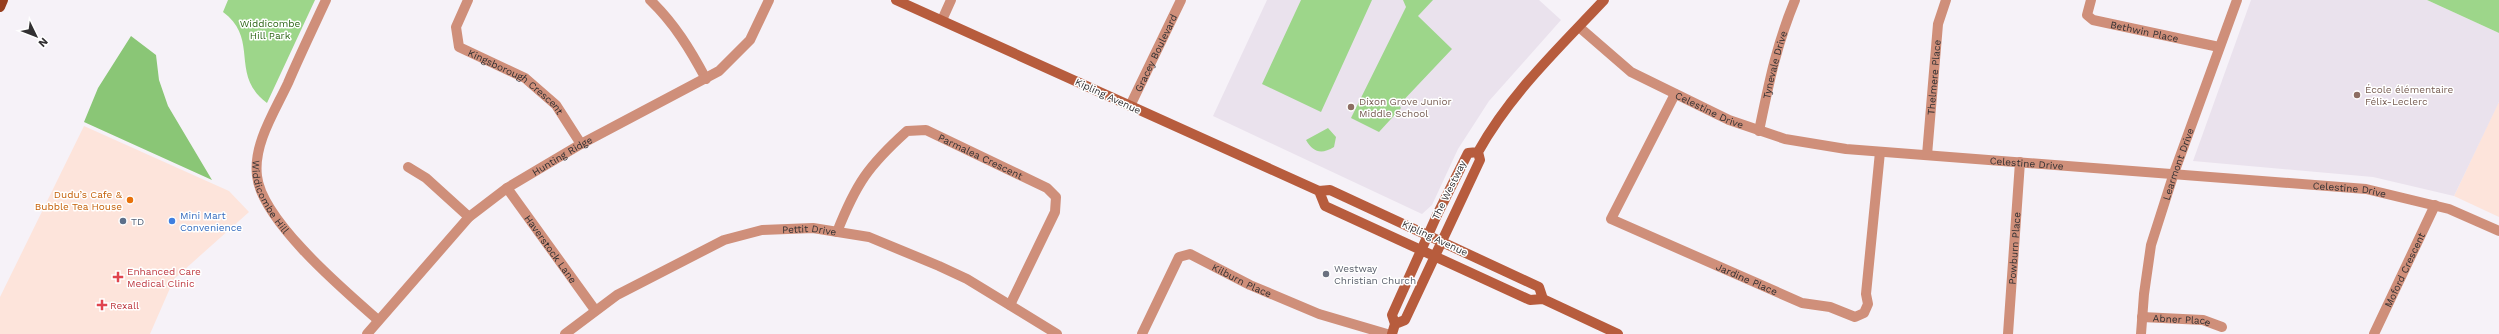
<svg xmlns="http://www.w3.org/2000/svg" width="2499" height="334" viewBox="0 0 2499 334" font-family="'Work Sans',sans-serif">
  <rect width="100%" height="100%" fill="#f6f2f8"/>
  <path fill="#fde4db" d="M2498,103H2499V217L2454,196Z
    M84,126L229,191L249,212L174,279L150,334H0V297Z"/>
  <path fill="#eae2ed" d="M1267,0H1539L1561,20L1489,101L1458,149L1432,205L1422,214L1213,116Z
    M2251,0H2427L2499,33V102L2454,196L2373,177L2193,161Z"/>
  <path fill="#9dd68a" d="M228,0H315L267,103C229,75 260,39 223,12Z
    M1301,0H1372L1321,112L1262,84Z
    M1403,0H1433L1418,16L1452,49L1399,105L1401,108L1379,132L1351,118L1406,7Z
    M2427,0H2499V33Z
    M1328,128L1336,137L1334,147C1321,155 1313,152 1306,140Z"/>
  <path fill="#8ac676" d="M131,36L156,55L159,80L168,106L212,180L84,122L98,88Z"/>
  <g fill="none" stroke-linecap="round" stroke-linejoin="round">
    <g stroke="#cf8f7a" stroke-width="10">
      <path id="s1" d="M326,0C313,28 300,55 288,83C275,111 253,144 257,176C262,221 345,291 378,320"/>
      <path id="s2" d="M468,0L456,27L459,47L525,78L556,105L581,144"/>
      <path d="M650,0C674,23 690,49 706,79"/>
      <path id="s3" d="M2091,0L2087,15L2093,20L2219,47"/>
      <path d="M942,20L951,0"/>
      <path id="s4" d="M1579,27L1631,72L1729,120L1785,139L1846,149L2366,189L2449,209L2499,231"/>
      <path id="s5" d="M1675,94L1611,219L1802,303L1830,307L1855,317L1864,313L1868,304L1866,294L1880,152"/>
      <path id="s6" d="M1130,106L1181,0"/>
      <path id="s7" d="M1759,131C1769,83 1776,46 1795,0"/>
      <path id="s8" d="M1927,155L1938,24L1946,0"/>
      <path d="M408,167L426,178L469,217"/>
      <path id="s9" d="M507,188L595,310"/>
      <path id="s10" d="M837,232C856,184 868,166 907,131L926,130L1047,188L1056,197L1055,212L1010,305"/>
      <path id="s11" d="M2142,317L2203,320L2222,327"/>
      <path id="s12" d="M367,334L469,217L507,188L581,144L719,71L750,40L769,0"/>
      <path id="s13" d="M565,334L617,295L724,240L762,230L813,228L869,237L939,266L967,279L1057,334"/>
      <path id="s14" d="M1142,334L1179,257L1190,254L1250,285L1319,314L1387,334"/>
      <path id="s15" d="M2008,334L2020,162"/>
      <path id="s16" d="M2141,334L2144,294L2151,245L2174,173L2237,0"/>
      <path id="s17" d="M2374,334L2435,205"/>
    </g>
    <path stroke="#b75c3d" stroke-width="10" d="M896,0L1319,191L1330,190L1539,287L1543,299
      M1319,191L1325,206L1530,300L1543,299L1618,334
      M1395,324L1405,320L1480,160L1478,152C1511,93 1558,49 1604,0
      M1392,334L1395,324L1392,315L1437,215L1468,153L1478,152"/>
    <path stroke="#973f1f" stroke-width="10" d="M0,7L3,0"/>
  </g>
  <g fill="#8d6e63" stroke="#fff" stroke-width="1.5">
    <circle cx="2357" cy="95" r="4"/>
    <circle cx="1351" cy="107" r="4"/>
  </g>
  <circle fill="#e8710a" stroke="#fff" stroke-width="1.5" cx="130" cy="200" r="4"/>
  <circle fill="#5c6f8a" stroke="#fff" stroke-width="1.5" cx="123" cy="221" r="4"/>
  <circle fill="#3f7fe0" stroke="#fff" stroke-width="1.5" cx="172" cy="221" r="4"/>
  <circle fill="#6b7280" stroke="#fff" stroke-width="1.5" cx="1326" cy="274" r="4"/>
  <g fill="#e0444e" stroke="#fff" stroke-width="1.5">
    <path d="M116 271h4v4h4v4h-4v4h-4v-4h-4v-4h4z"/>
    <path d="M100 299h4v4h4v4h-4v4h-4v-4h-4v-4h4z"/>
  </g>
  <g text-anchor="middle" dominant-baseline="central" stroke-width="3" stroke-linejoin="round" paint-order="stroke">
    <g font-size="10" fill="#2d6516" stroke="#fff">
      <text x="270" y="23">Widdicombe<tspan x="270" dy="12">Hill Park</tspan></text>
    </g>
    <g font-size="10" fill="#323032" stroke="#fff">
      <text stroke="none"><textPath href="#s3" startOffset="76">Bethwin Place</textPath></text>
      <text stroke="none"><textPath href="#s6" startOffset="59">Gracey Boulevard</textPath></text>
      <text stroke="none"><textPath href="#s7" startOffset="68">Tynevale Drive</textPath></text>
      <text stroke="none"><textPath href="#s8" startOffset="78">Thelmere Place</textPath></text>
      <text stroke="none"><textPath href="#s2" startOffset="117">Kingsborough Crescent</textPath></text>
      <text transform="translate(1108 96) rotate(25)">Kipling Avenue</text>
      <text stroke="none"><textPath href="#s4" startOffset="156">Celestine Drive</textPath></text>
      <text stroke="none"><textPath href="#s12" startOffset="267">Hunting Ridge</textPath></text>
      <text stroke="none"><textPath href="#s10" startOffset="204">Parmalea Crescent</textPath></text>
      <text stroke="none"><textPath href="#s4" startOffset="480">Celestine Drive</textPath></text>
      <text stroke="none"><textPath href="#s16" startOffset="175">Learmont Drive</textPath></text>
      <text stroke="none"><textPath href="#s4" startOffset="804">Celestine Drive</textPath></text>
      <text transform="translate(1449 190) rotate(-64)">The Westway</text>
      <text stroke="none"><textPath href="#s1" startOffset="215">Widdicombe Hill</textPath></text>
      <text stroke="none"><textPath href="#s13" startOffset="272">Pettit Drive</textPath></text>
      <text transform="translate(1435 238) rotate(25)">Kipling Avenue</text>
      <text stroke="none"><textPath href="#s15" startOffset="86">Powburn Place</textPath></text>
      <text stroke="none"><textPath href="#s9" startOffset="75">Haverstock Lane</textPath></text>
      <text stroke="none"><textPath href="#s17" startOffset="71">Moford Crescent</textPath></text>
      <text stroke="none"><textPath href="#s5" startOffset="289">Jardine Place</textPath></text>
      <text stroke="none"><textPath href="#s14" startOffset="155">Kilburn Place</textPath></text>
      <text stroke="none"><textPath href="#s11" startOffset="40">Abner Place</textPath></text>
    </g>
    <g font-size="10" fill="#785e54" stroke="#fff" text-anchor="start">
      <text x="2365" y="89">École élémentaire<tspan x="2365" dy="12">Félix-Leclerc</tspan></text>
      <text x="1359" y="101">Dixon Grove Junior<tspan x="1359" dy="12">Middle School</tspan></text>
    </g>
    <g font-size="10" fill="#c56008" stroke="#fff" text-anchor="end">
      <text x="122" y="194">Dudu’s Cafe &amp;<tspan x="122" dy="12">Bubble Tea House</tspan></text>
    </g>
    <g font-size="10" fill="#366cbe" stroke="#fff" text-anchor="start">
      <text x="180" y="215">Mini Mart<tspan x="180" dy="12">Convenience</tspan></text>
    </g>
    <g font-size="10" fill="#4e5e75" stroke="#fff" text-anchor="start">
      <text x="131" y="221">TD</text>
    </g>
    <g font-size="10" fill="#5b616d" stroke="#fff" text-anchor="start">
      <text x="1334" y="268">Westway<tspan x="1334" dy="12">Christian Church</tspan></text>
    </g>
    <g font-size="10" fill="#be3a42" stroke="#fff" text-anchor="start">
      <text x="127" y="271">Enhanced Care<tspan x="127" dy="12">Medical Clinic</tspan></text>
      <text x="110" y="305">Rexall</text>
    </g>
  </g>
  <g transform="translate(36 36) rotate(133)" stroke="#ffffff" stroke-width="3" paint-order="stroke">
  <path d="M0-3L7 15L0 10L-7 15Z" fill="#323032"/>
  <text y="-6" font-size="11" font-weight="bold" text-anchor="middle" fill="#323032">N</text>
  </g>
</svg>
